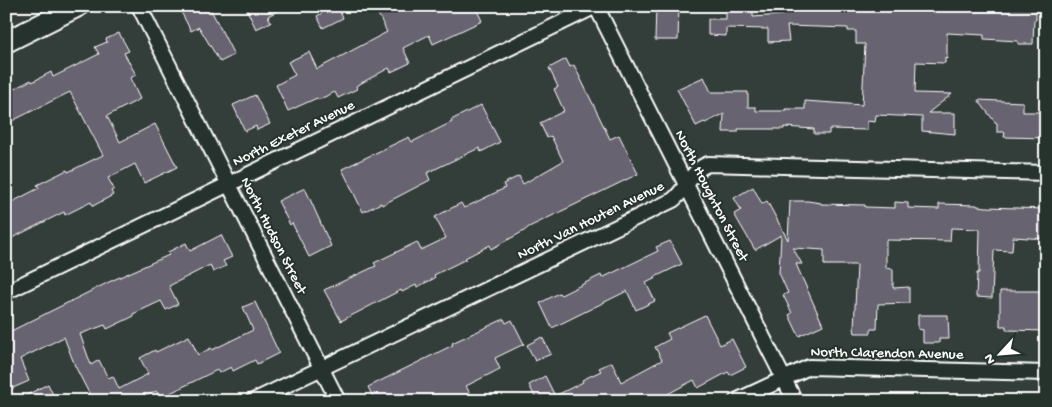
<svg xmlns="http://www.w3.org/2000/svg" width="1052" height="407" viewBox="0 0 1052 407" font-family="'Gochi Hand',sans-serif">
  <rect width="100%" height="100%" fill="#333d3a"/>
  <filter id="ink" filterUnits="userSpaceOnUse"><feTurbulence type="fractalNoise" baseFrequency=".02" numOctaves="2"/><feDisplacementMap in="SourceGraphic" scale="10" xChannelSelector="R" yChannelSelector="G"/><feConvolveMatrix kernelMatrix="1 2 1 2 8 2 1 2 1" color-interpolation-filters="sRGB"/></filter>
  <g filter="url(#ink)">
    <path fill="#68646f" stroke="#fff" d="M178,6H209L234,55L220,62L199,27L191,31Z
      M245,6H287L268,16L271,22L256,29Z
      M335,6H337L343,18L323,28L317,16Z
      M374,6H475L482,21L433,44L429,35L403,48L410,63L391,72L389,68L356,86L357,89L338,98L335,92L318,100L317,98L288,111L276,85L295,75L288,62L309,52L317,69L387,32Z
      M656,6H679L678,40H655Z
      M726,6H753V17L783,15L782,6H901L996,9L997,6H1036V20H1034L1033,44H1018V41L984,39V35L947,33V59L945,57V63L916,62L915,93L952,94L928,113H955V134L922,131V117L876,115L875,122L867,121V130L829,129V134H814V129L784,127V129H738V132H723L724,114L705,123L704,122L696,126L677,89L704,77L711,92H748V107H756V111H785V109H805V101L862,105L865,44H856V31H848V28L787,26L789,41L768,42V29L726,28V36L708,35V19H726Z
      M119,33L129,51L124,53L136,75L130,78L140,99L107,116L120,142L155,124L177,167L144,183L135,164L108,178L114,189L111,191L113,195L93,206L91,202L65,215L64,212L6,241V208L11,206L10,203L39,188L37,185L67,170L68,172L103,155L70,92L6,124V93L31,80L32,82L51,72L53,77L99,54L95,47L107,42L106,39Z
      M566,59L570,67L574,65L610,139L619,135L638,174L529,227L524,231L491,249L490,245L465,258L466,259L434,275L435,278L417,287L416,285L402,292L401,290L341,321L324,290L376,266L374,263L417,242L421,250L446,238L435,217L461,203L464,208L505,188L503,184L519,176L523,184L563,161L551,136L547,138L540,123L564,111L554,89L558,87L549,68Z
      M255,95L270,124L257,130L256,126L245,131L233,105Z
      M978,100L1023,102V112H1046V138L1004,137L1005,132H997V123L995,122Z
      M481,105L500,142L481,152L479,148L427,173L430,180L382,205L381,203L363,212L342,169L409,137L412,142L452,122L451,120Z
      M753,187L762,204L767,201L788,240L790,201H808L821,203V204L865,205V207L895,208V202L908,203V208L939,209V204L977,205V206L987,207L1046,209V239L1013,237L1012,251L994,250L992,298L976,297L977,273H979L980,229L951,228L950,241L886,240V268L893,269V288L909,287V303L878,304L877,329H871V333H855L854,328L857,265H824V250L793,248L802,264H796L823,325L799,336L789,315L792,313L783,295L788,293L779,273L781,235L755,250L734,214L741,210L734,198Z
      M305,188L331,246L309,257L292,223L290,225L278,201Z
      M221,235L232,257L223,261L226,266L213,272L210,265L169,286L178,304L166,310L161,301L133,314L134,316L107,329L105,325L80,334L91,365L99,360L108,378L113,376L119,389L148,374L140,358L155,350L156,352L189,336L198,355L211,348L212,350L253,330L243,307L255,302L279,353L257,364L255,360L233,371L231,367L219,373L217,370L160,398L156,391L138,401H93L75,366L64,337L20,359L29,381L6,391V326L9,332L111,281L169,255L168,252L186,243L190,251Z
      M670,241L682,264L655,277L656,278L646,283L655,301L636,310L627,291L552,328L540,303L559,293L561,295L601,275L602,278L658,251L656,247Z
      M1000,291H1046V331L1006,330V326H1000Z
      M705,315L720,345L732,339L746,367L730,375L728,372L698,388L694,380L662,397L664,401H537L529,385L545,376L555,396L583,382L582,380L601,371L599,368L612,362L621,382L662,360L655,347L670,339L667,333Z
      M918,315H948L949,339H939V343H923V330L918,329Z
      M504,319L506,323L512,320L524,344L495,358L500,369L466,386L474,401H375L368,387L453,345L452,343Z
      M542,337L551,354L535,361L527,345Z
      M48,384L56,401H15Z"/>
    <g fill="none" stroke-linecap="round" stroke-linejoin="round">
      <defs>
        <path id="street" d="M139,6L338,401
          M596,6L795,401
          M6,292L596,6
          M253,401L673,200C687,189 691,170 708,164L1046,173
          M736,401L809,367L1046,373"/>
        <path id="secondary" d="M6,42L78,6"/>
      </defs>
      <use href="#street" stroke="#fff" stroke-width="18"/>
      <use href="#secondary" stroke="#fff" stroke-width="24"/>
      <use href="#street" stroke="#26332d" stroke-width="14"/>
      <use href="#secondary" stroke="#26332d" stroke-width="20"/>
    </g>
  </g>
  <g text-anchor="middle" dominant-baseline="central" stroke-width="4" stroke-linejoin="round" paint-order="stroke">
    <g font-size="15" fill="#fff" stroke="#26332d">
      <text transform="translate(294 134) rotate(-26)">North Exeter Avenue</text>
      <text transform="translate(711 196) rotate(63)">North Houghton Street</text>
      <text transform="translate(591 221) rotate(-26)">North Van Houten Avenue</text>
      <text transform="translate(273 236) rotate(63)">North Hudson Street</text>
      <text transform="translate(887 354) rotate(1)">North Clarendon Avenue</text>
    </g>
  </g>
  <rect width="1052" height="407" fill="none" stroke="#26332d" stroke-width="25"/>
  <rect x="12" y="12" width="1027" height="382" fill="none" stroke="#fff" stroke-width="2" filter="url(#ink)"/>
  <g transform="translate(1000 354) rotate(244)" stroke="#26332d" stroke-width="4" paint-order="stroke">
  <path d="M0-4L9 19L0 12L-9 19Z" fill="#ffffff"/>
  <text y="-8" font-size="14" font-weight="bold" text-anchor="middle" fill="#ffffff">N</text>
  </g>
</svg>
